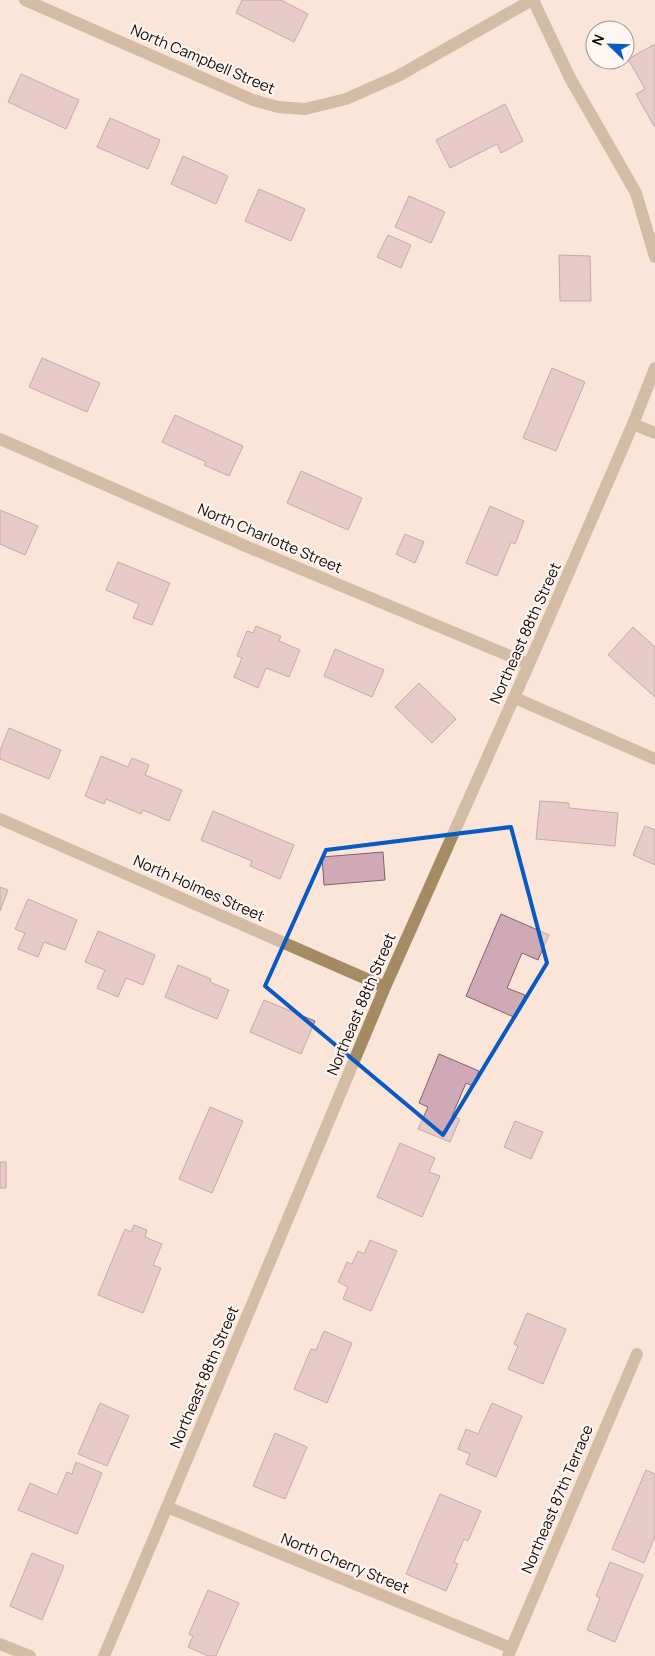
<svg xmlns="http://www.w3.org/2000/svg" width="655" height="1656" viewBox="0 0 655 1656" font-family="Manrope,sans-serif">
  <rect width="100%" height="100%" fill="#fbe5d9"/>
  <path fill="#d0a9b7" stroke="#83606d" d="M242,0H281L308,14L294,42L236,13Z
    M655,44V126H654L636,94L645,89L628,59Z
    M21,74L79,100L66,129L8,102Z
    M505,104L523,141L501,153L497,144L450,168L436,140Z
    M110,118L160,140L148,169L97,147Z
    M183,156L228,176L216,204L171,184Z
    M259,189L305,209L291,241L245,221Z
    M409,196L445,212L431,243L395,227Z
    M388,235L411,245L401,268L377,257Z
    M559,255L590,256L591,301H560Z
    M42,358L100,383L87,412L29,387Z
    M552,368L585,382L556,451L523,438Z
    M175,415L243,446L229,476L204,465L206,462L162,442Z
    M301,471L362,498L348,530L287,503Z
    M490,506L524,521L515,544L511,542L497,576L466,563Z
    M0,510L38,526L25,555L0,544Z
    M405,534L424,542L415,563L396,554Z
    M118,562L170,583L152,625L133,618L139,604L106,590Z
    M256,626L281,636L279,641L300,650L289,677L266,668L258,688L234,677L242,658L237,656L247,631L253,633Z
    M633,627L655,647V697L608,655Z
    M335,649L384,670L372,697L324,676Z
    M419,683L456,719L432,743L395,707Z
    M9,728L61,750L49,779L0,759V751Z
    M101,756L128,767L132,758L149,765L145,775L182,790L169,821L143,810L141,814L106,799L104,804L85,796Z
    M540,801L569,803V808L618,813L615,846L536,839Z
    M213,811L294,845L280,879L250,866L252,861L201,840Z
    M645,826L655,830V865L633,855Z
    M383,852L385,880L324,885L322,857Z
    M0,887L8,890L0,911Z
    M28,899L77,920L65,950L44,942L38,957L18,949L25,933L15,929Z
    M501,914L549,935L538,960L522,953L507,988L525,995L516,1018L466,996Z
    M98,931L155,955L143,985L126,978L118,997L97,988L105,970L85,962Z
    M178,965L211,979L210,982L229,990L217,1019L165,997Z
    M264,1000L315,1021L301,1054L250,1032Z
    M439,1054L479,1071L473,1086L466,1083L452,1116L460,1119L450,1142L418,1129L428,1107L419,1103Z
    M210,1107L243,1121L212,1193L179,1179Z
    M515,1121L543,1132L531,1159L504,1147Z
    M400,1143L435,1158L429,1172L440,1176L422,1217L377,1197Z
    M0,1162H6V1188H0Z
    M134,1225L147,1230L145,1237L162,1244L153,1265L161,1268L143,1313L98,1295L125,1229L131,1232Z
    M370,1240L397,1251L371,1311L343,1299L348,1287L338,1282L347,1262L352,1264L358,1251L364,1254Z
    M527,1313L566,1329L543,1384L508,1369L518,1346L514,1344Z
    M324,1331L352,1343L327,1403L294,1389L311,1349L316,1350Z
    M100,1403L129,1416L107,1466L78,1454Z
    M492,1403L522,1416L496,1477L466,1464L470,1454L458,1449L466,1429L478,1434Z
    M275,1433L307,1447L285,1499L253,1486Z
    M76,1462L102,1473L77,1534L18,1510L30,1483L57,1495L67,1472L72,1474Z
    M646,1470L655,1474V1536L644,1563L612,1549Z
    M440,1494L481,1511L468,1541L464,1539L454,1562L458,1564L446,1591L406,1574Z
    M32,1553L64,1566L42,1620L10,1606Z
    M610,1562L643,1575L615,1642L587,1630L600,1598L596,1596Z
    M208,1590L239,1603L216,1656H208L188,1647L193,1636L189,1634Z"/>
  <g fill="none" stroke-linecap="round" stroke-linejoin="round">
    <path stroke="#a58b64" stroke-width="12" d="M25,0L253,100L278,107L305,109L346,99L398,76L532,0
      M533,0L570,78L636,193L655,257
      M633,424L655,433
      M0,439L243,545L529,664
      M515,698L655,759
      M0,819L385,987
      M167,1507L511,1648
      M0,1644L30,1656
      M104,1656L167,1507L385,987L529,664L633,424L655,368
      M508,1656L637,1354"/>
  </g>
  <path d="M0 0H655V1656H0ZM511,827L547,963L443,1135L265,986L326,850Z" fill="#fbe5d9" fill-opacity=".55" fill-rule="evenodd"/>
  <path fill="none" stroke="#0759c3" stroke-width="4" stroke-linejoin="round" d="M511,827L547,963L443,1135L265,986L326,850Z"/>
  <g text-anchor="middle" dominant-baseline="central" stroke-width="4.5" stroke-linejoin="round" paint-order="stroke">
    <g font-size="15" fill="#150a04" stroke="#fdf6f2">
      <text transform="translate(203 59) rotate(23)">North Campbell Street</text>
      <text transform="translate(270 538) rotate(23)">North Charlotte Street</text>
      <text transform="translate(525 633) rotate(-66)">Northeast 88th Street</text>
      <text transform="translate(199 888) rotate(24)">North Holmes Street</text>
      <text transform="translate(361 1004) rotate(-67)">Northeast 88th Street</text>
      <text transform="translate(204 1377) rotate(-67)">Northeast 88th Street</text>
      <text transform="translate(557 1499) rotate(-67)">Northeast 87th Terrace</text>
      <text transform="translate(345 1563) rotate(22)">North Cherry Street</text>
    </g>
  </g>
  <g transform="translate(610 45) rotate(293)"><circle r="24" fill="#fdf6f2" stroke="#a09893"/>
  <path d="M0-4L9 19L0 12L-9 19Z" fill="#0759c3"/>
  <text y="-8" font-size="14" font-weight="bold" text-anchor="middle" fill="#150a04">N</text>
  </g>
</svg>
